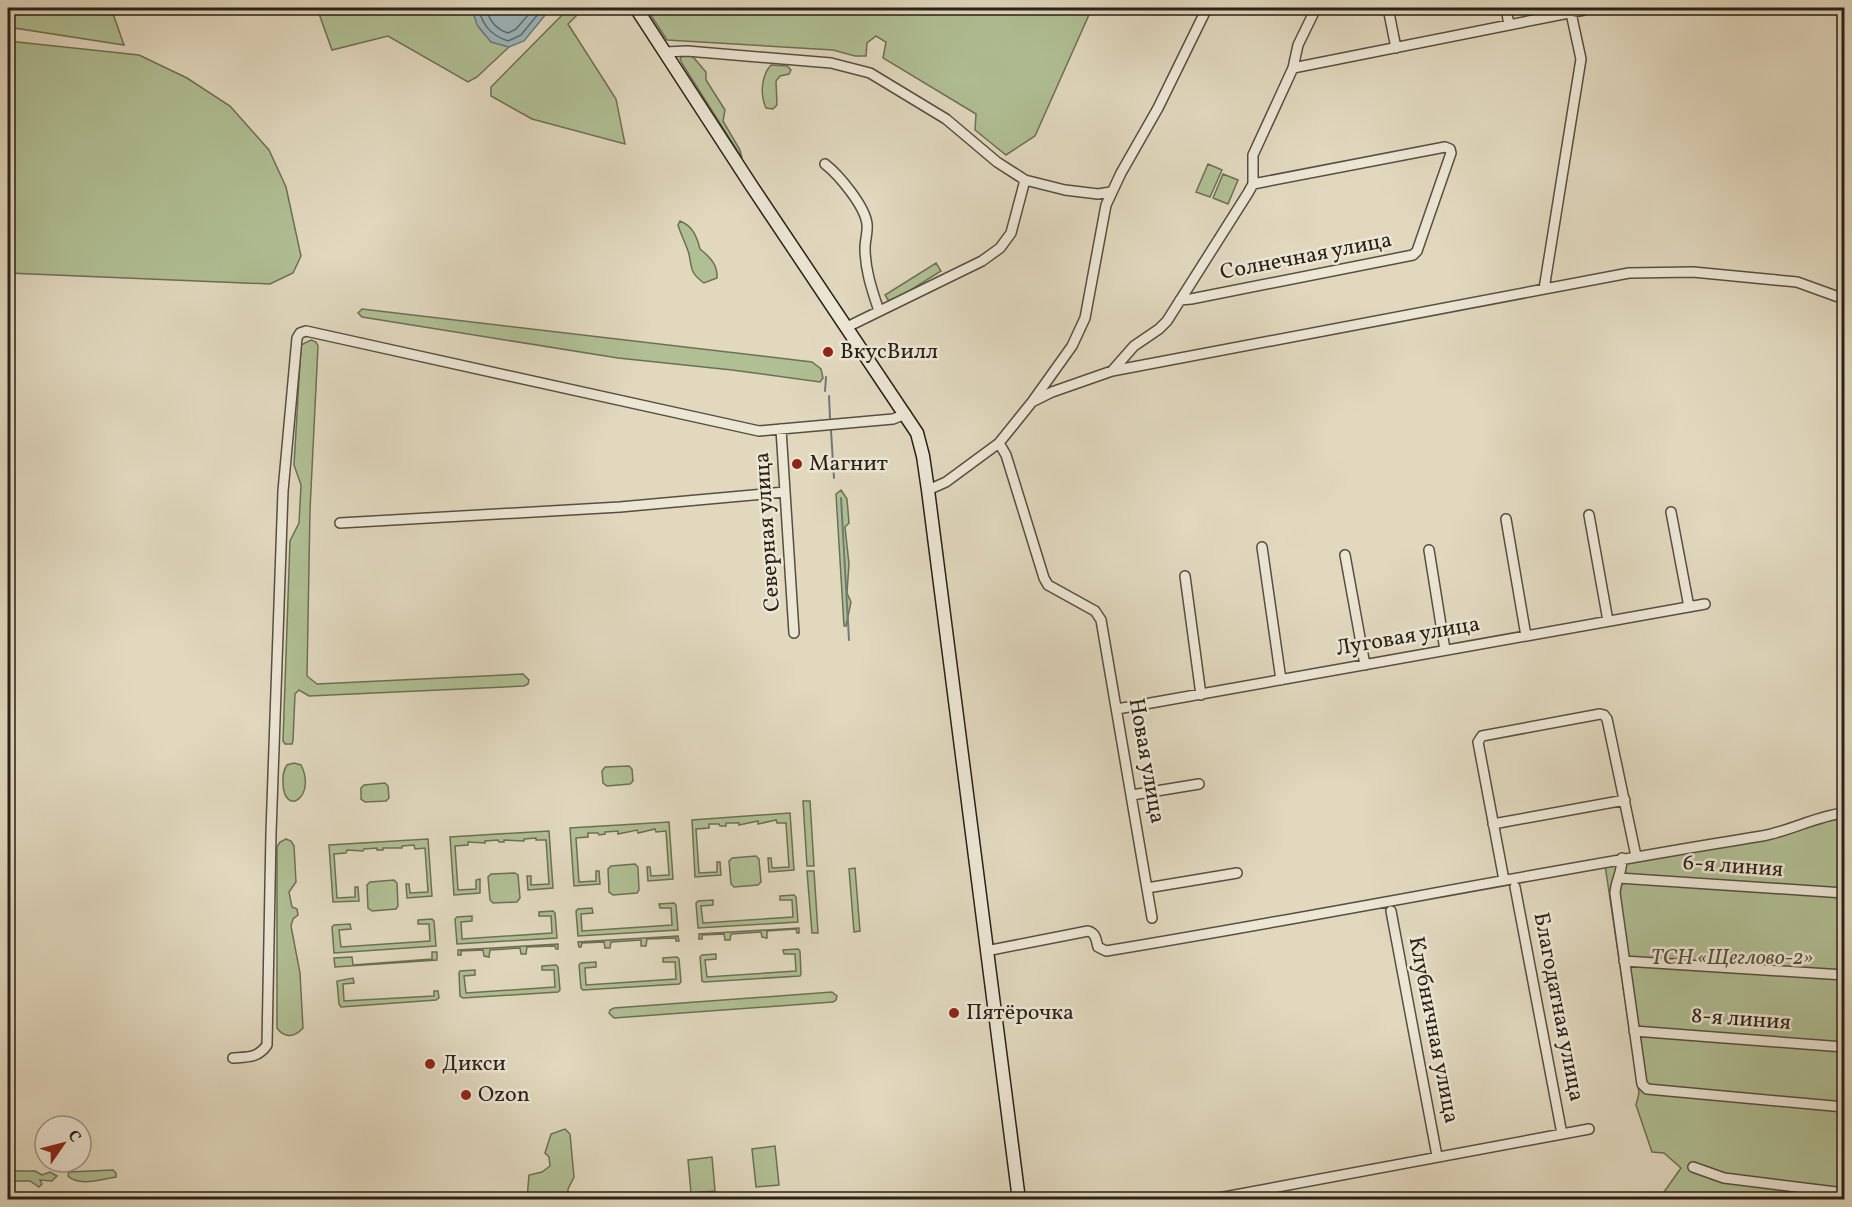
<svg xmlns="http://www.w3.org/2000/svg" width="1852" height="1207" viewBox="0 0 1852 1207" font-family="Vollkorn,serif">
  <rect width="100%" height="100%" fill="#e1d8be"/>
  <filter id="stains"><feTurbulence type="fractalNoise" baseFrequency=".00333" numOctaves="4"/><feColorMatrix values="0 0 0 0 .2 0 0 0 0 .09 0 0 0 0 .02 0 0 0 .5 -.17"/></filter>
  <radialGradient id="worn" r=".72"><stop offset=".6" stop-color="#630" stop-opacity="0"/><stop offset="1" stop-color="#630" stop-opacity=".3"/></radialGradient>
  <path fill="#b0bf94" stroke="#6c7055" stroke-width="1.5" d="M8,8H111L124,45L8,27Z
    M317,8H472C478,31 485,40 509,47L477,77L468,82L388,36L332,50Z
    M569,8H584L568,24L616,99L625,144L532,119L491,96V87Z
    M646,8H1092L1035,136L1006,155L975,130L976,114L883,58L886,42L876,36L867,43L866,56H855L833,50L667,40Z
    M8,41L139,55L187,78L230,106L269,150L286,187L301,256L293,273L270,284L8,273Z
    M688,55L693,57L706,72V80L725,110L723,121L740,150L742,158L683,65L680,59L682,56Z
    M771,65L787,66L791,70L789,74L780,76L776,81L777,105L773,109L766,108C760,95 761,76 771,65Z
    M1208,164L1222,170L1210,197L1196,192Z
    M1223,174L1238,180L1228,204L1213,198Z
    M680,221C693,226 697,237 700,249C710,257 718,265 717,278L704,283C690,273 692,269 689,254C686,244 681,235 678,225Z
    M936,263L941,271L890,303L885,295Z
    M362,309L812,362L821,369L823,378L820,382L732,370L618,358L362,317L358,313Z
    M311,340L316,342L318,346L310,510L307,676L317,684L523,674L529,680L528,684L524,686L309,696L299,690L295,694L293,741L292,744H285L283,741L290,541L299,523L301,485L294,465L301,345Z
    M841,490L847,499L849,523L845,527L849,564L847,593L851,602L846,626H844L836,494Z
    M294,763L301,765C317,797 284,818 283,783C283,775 283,771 287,765Z
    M629,766L632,769L633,781L630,784L607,786L603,783L602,771L605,767Z
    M385,783L388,786L389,798L386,801L365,802L361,799V788L364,785Z
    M803,801H810L814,866H807Z
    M790,813L794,870L769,872L768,858H771L772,868L789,867L786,823H777L776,820L758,824V821L739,825V823H726V826H720L719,824H709V828L696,829L699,873L717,872V862H720L721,875L695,877L692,820Z
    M1844,816V1199H1659L1681,1168L1664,1153L1652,1152L1636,1105L1639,1093L1605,865Z
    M669,822L673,879L648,881L647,867H650L651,876L669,875L666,831L656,832L655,829L638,833L637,830L618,834V831L605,832V834L599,835L598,833H588V837L576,838L579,882L596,881V871H599L600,884L574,886L570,828Z
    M549,831L553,888L528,890L527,876H531V885L549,884L546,840H536V838L524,839V841L504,840V842H499L498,840L485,841V843L468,842V845L455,846L458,890L476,889V880L480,879V893L454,895L450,837Z
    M286,839L291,841L294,846L296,882L289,892L292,907L297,909L298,915L293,919L291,926L300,973L303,1028C295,1037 285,1039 277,1028V847L280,842Z
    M428,839L432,896L407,898L406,884H409L410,893L428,892L425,848L415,849L414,845L402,846V848H383V850H377V848L364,849L363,851L347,850L346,853L334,854L337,898L355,897V887H358L359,901L333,902L329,845Z
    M756,856L759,859L761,882L758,885L734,887L731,884L729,861L732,858Z
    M635,864L638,867L639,890L637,893L613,895L609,892L608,869L611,866Z
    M855,868L860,931L854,932L849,869Z
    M807,871H814L818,933H812Z
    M515,873L518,875L520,898L517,902L493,903L490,900L488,877L491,874Z
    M394,880L397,883L398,906L396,909L372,911L368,908L367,885L370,882Z
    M794,895L796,897L798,922L698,928L696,903L698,901L713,900V905L701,906L703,923L793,917L792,900H780V896Z
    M674,903L676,905L678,930L578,936L576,911L578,909L592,908L593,913L581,914L582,931L672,925L671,908H660L659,904Z
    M553,911L555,913L557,938L457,944L455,919L457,917L472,916V921L461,922L462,939L552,933L551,916H539V912Z
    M432,919L434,921L436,946L334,953L332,927L334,925L350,924L351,929L339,930L341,947L430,941L429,924H418V920Z
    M799,928V933H797L796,929L767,931V938L762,937L761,932L731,934L730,940H725L724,934L702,935V939H699V934Z
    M678,936L679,941H676V938L647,939L646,946H641V940L611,942L610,948H605L604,942L582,943L581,947H579L578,942Z
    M558,944V949H556L555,946L527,947L526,954H521L520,948L490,950L489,957L484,956L483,950L461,951V955H458V950Z
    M798,949L800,951L801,974L800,976L704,982L702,981L700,957L702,955L716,954V959L705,960L707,977L796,971L795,954H784L783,950Z
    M432,952H437V960L335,967L334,958L352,957L353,965L432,959Z
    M677,957L679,959L681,982L679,984L583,990L581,988L579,965L581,963L596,962V967L585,968L586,985L676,979L675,962H663V958Z
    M556,965L558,967L560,990L558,992L463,998L460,996L459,973L460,971L475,970V975L464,976L466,993L555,987L554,970H542V966Z
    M353,978L354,983L343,984L344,1001L434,996V991H438L439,998L436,1000L341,1007L339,1004L337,981Z
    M832,992L837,996L836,1000L833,1002L614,1018L609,1013L610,1010L614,1008Z
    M565,1129L570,1134L574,1177L568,1189V1199H527L529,1175L542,1172L550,1166L549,1157L545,1153L551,1134Z
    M775,1146L779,1185L756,1187L752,1149Z
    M712,1157L715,1191L691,1193L688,1160Z
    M113,1170L116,1173V1177C102,1179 79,1187 68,1176L69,1172Z
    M8,1171H35L42,1175L50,1172L57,1176L52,1181L40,1180L42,1184L39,1187L30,1181H8Z"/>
  <path fill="#9bb6bd" stroke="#6d7a7a" stroke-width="1.5" d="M472,8H551L524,41L509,47L491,42L477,25Z"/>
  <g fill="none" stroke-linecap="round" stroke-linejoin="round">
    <path stroke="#626c6a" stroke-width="1.5" d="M478,8C483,25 490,35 508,41L521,35L543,8
      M486,8C489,20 495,29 508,33L516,29L534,8"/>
    <path stroke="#6d7a7a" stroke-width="2" d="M825,391L826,377
      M829,396L830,418
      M831,431L834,478
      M841,498L849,640"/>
    <defs>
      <path id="street" d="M1388,8L1396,48
        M1506,8L1509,25
        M665,52L687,51L831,63L870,73L946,119L997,162L1025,180L1065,190L1098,194L1111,192
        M1293,68L1584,10L1586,8
        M825,164C839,175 865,206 867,224C868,232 865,240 865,248C865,270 872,290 879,311
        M1544,289L1581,59L1571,13
        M1180,300L1191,299L1413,255L1417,251L1451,153L1450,149L1445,147L1253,184
        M847,327L982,261L1000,248L1011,233L1025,180
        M1112,371L1134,346L1159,329L1167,321L1248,193L1253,184V155L1293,68L1298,45L1316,8
        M1032,402L1052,392L1112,371L1629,273L1693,272L1797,282L1844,299
        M781,429L794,633
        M999,443L1006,455L1044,578L1048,585L1095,611L1101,620L1152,918
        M928,490L946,482L999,443L1032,402L1072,346L1085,318L1106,205L1121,173L1158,108L1207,8
        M1671,512L1689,607
        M1589,515L1608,621
        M1506,519L1526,636
        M340,523L620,507L785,492
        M1262,547L1281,680
        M1429,550L1445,650
        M1345,555L1365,665
        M1185,576L1201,695
        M1117,709L1705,604
        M1132,795L1199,784
        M1493,824L1625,800
        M1622,858C1622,874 1616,879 1615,893L1642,1084L1647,1089L1844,1107
        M1619,878L1844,893
        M1504,880L1478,742L1482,736L1600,714L1604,715L1607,719L1636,856
        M1515,887L1562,1134
        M1147,888L1237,873
        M1391,911L1437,1156
        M986,951L1088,931C1096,933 1096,940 1098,947L1106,951C1325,915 1543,871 1762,836C1791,831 1816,816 1844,813
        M1624,961L1844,975
        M1634,1031L1844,1047
        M233,1058C248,1057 258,1058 267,1045L271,833L283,491L297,338L300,333L306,331L759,431L893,419L906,414
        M1693,1167L1724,1178L1844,1193
        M895,1199V1200
        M1208,1200L1589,1129"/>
      <path id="secondary" d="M636,8L751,185L917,433L923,456L928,490L1019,1200"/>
    </defs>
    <use href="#street" stroke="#574f40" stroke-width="12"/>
    <use href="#secondary" stroke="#292116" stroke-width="15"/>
    <use href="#street" stroke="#ece6d5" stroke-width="9"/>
    <use href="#secondary" stroke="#ece6d5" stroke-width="12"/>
  </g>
  <g fill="#8f2418" stroke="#ece6d5" stroke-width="2">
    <circle cx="828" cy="352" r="6"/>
    <circle cx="797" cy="464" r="6"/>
    <circle cx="954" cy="1013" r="6"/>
    <circle cx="430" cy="1064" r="6"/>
    <circle cx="466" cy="1095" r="6"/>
  </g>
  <g text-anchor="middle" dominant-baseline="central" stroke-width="5" stroke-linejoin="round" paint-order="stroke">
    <g font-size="22" fill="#292116" stroke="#ece6d5">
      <text transform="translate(1306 257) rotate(-11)">Солнечная улица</text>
      <text transform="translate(768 532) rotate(-94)">Северная улица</text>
      <text transform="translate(1408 637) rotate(-10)">Луговая улица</text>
      <text transform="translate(1146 761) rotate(80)">Новая улица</text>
      <text transform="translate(1733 867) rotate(4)">6-я линия</text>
      <text transform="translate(1558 1007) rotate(79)">Благодатная улица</text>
      <text transform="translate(1741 1020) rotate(4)">8-я линия</text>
      <text transform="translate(1433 1030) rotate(79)">Клубничная улица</text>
    </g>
    <g font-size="22" fill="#292116" stroke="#ece6d5" text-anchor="start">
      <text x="840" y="352">ВкусВилл</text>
      <text x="809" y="464">Магнит</text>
      <text x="966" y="1013">Пятёрочка</text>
      <text x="442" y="1064">Дикси</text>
      <text x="478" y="1095">Ozon</text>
    </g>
    <g font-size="22" font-style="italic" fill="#52503c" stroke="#ece6d5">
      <text x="1732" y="958">ТСН «Щеглово-2»</text>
    </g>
  </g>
  <rect width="1852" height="1207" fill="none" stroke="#e1d8be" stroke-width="30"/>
  <rect x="9" y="9" width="1834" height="1189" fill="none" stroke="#292116" stroke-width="3"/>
  <rect x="15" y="15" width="1822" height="1177" fill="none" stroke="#292116" stroke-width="1.5"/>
  <g transform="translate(63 1144) rotate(55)"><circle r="28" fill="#ece6d5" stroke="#9e9789" stroke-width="1.5"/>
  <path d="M0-4.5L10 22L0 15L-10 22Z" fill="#8f2418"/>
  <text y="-9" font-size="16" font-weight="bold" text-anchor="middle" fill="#292116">С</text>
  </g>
  <rect width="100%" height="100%" filter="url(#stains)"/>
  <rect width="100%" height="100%" fill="url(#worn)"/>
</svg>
